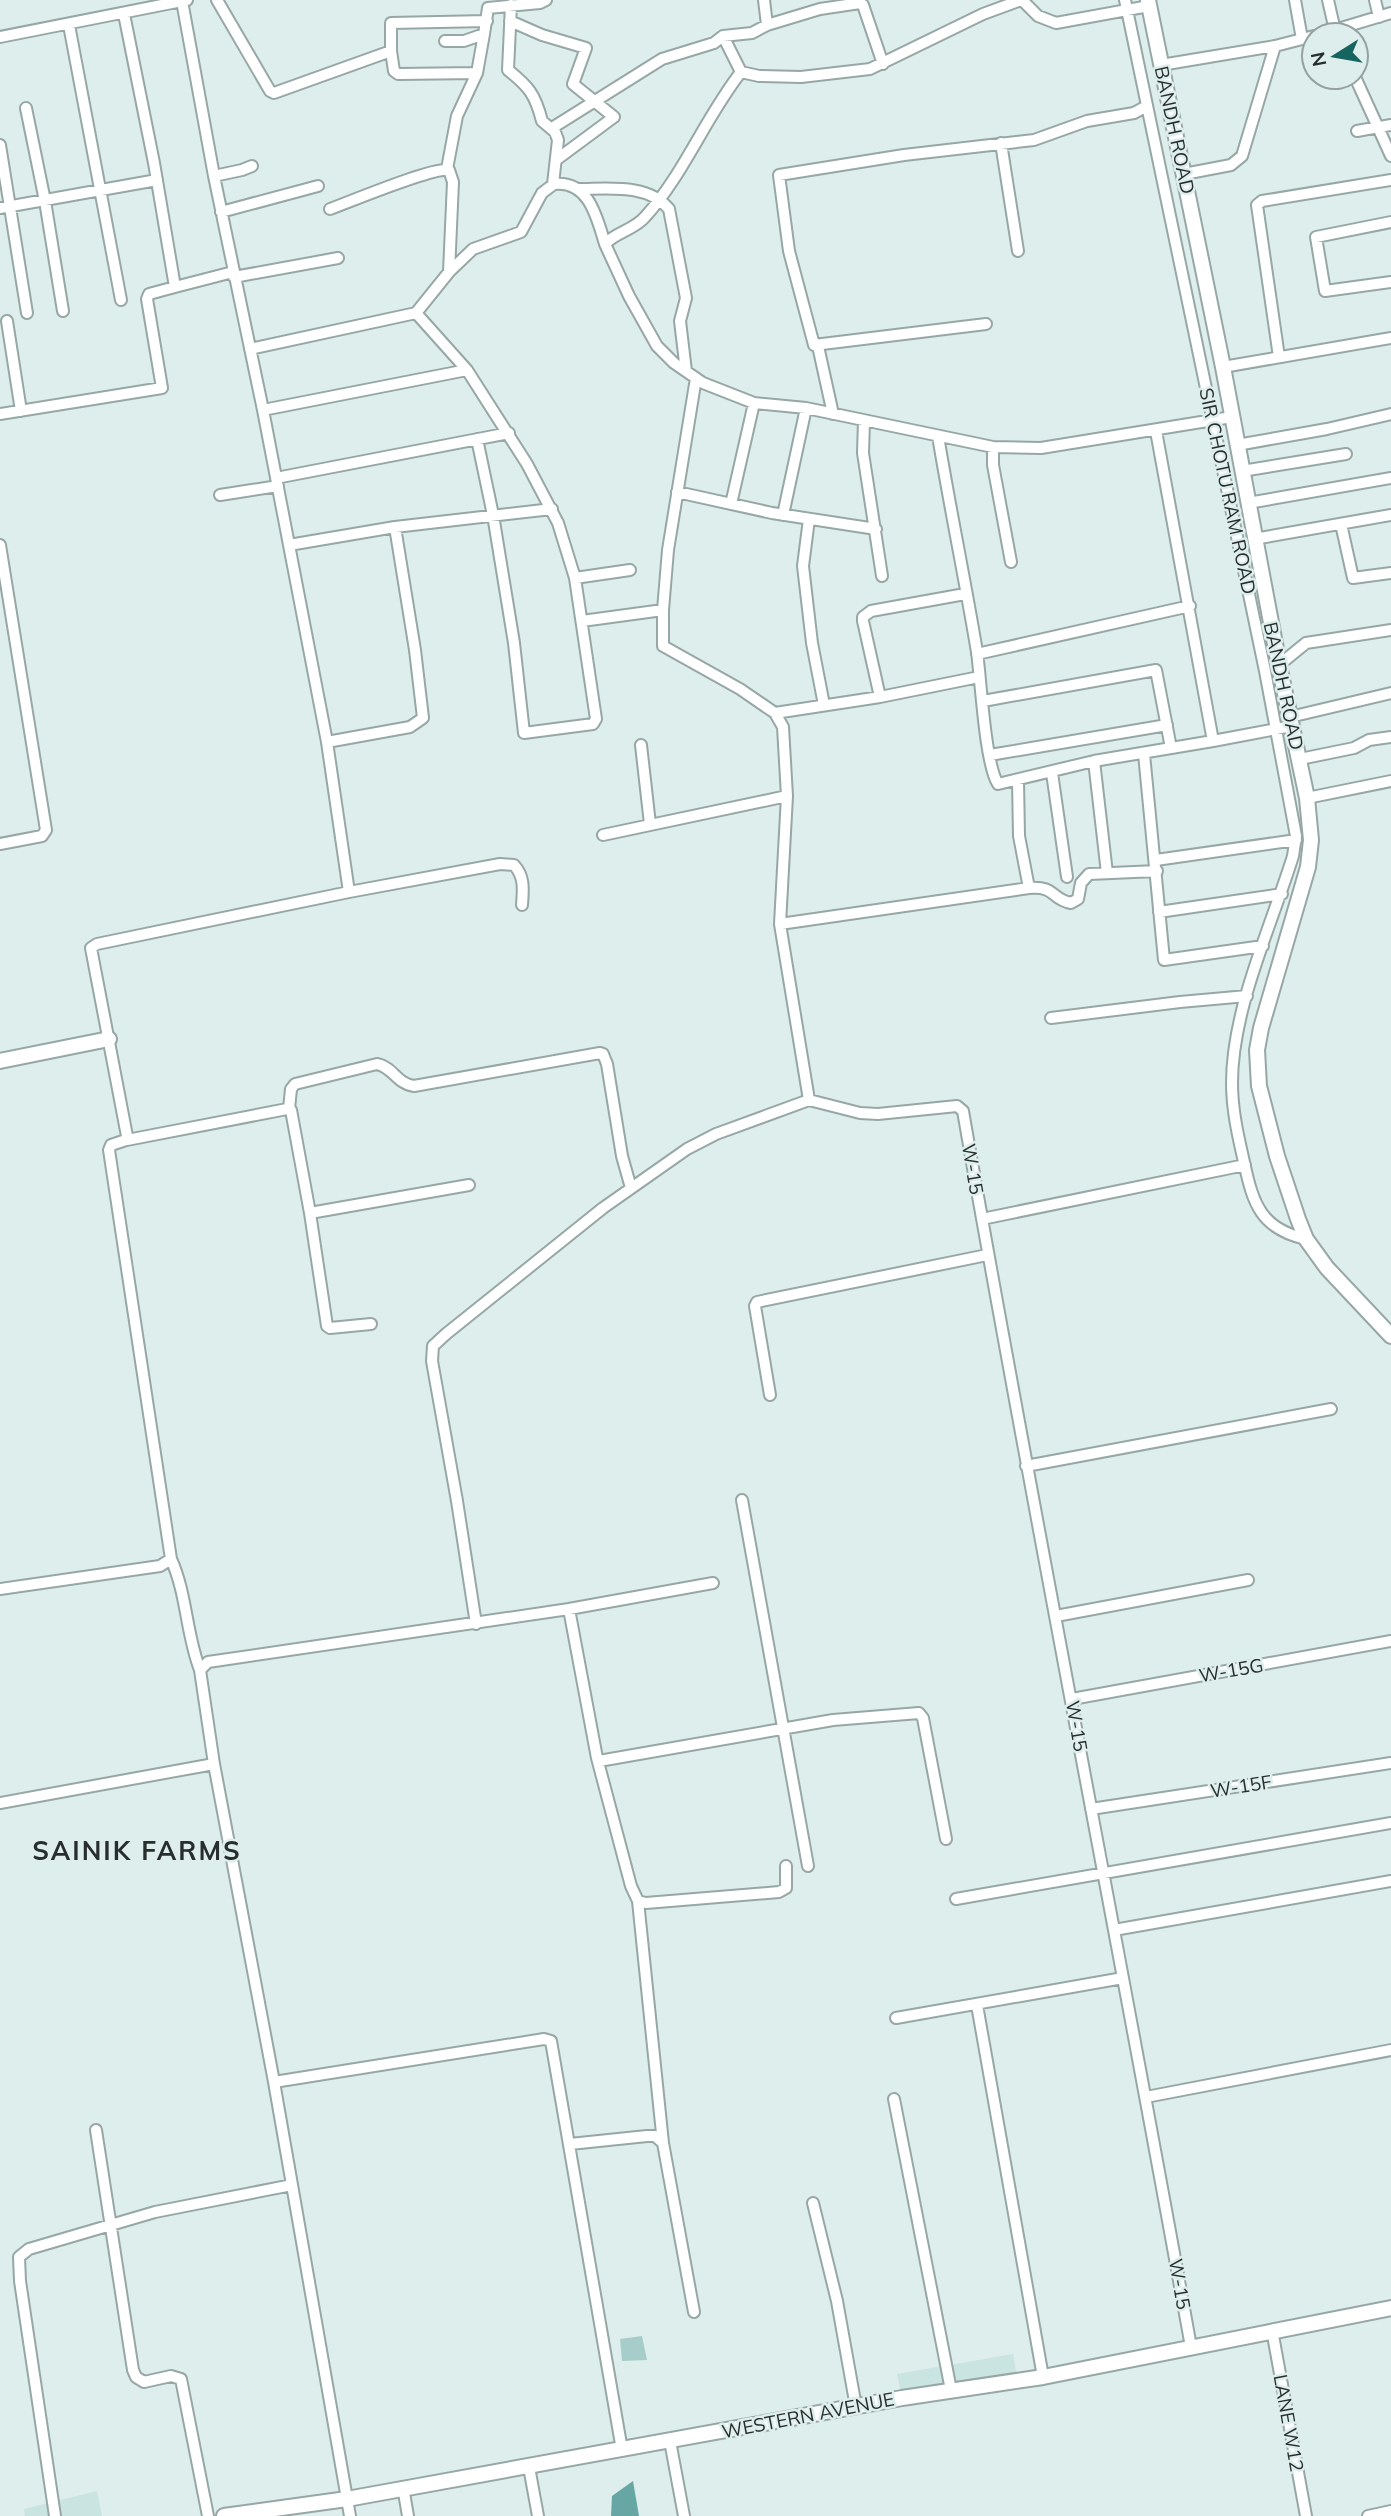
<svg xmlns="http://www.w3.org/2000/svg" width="1391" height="2516" viewBox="0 0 1391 2516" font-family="Mulish,sans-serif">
  <rect width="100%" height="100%" fill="#ddeeec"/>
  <path fill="#c9e4e1" d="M1013,2354L1017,2378L901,2393L897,2374Z
    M97,2491L102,2516H25L24,2509Z"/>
  <path fill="#a6cdca" d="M642,2336L647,2360L622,2361L620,2339Z"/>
  <path fill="#66a7a3" d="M633,2481L639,2516H611L612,2496Z"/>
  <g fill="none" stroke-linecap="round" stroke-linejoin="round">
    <defs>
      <path id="minor" d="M217,0L270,91L274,93L391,51V23L487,21
        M764,0L767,25
        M1022,0L1038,16L1056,23L1149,6
        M1125,0L1265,671L1296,836L1293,856C1271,927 1232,1009 1232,1083C1232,1110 1238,1136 1244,1162C1253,1204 1261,1229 1306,1239
        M1295,0L1302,39
        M1328,0L1336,35
        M1375,0L1379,17
        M182,1L214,176L263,410L327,742L349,892
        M511,5L508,70C529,87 535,94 542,121L555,132L558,140L553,184
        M124,14L154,163L175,287L233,272
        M510,21L542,35L586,48L573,84L614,117L556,160
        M69,25L121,300
        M1318,35L1391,13
        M723,36L741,72
        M0,37L187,0
        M445,41H464L484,34L488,8L540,3L546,0
        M391,51L394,71L398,74L477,73
        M1161,65L1275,46L1314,36
        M741,72C705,118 684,174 645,217C634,230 616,232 605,244L629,296L657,346L674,363L703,383L754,403L806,408L993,447L1041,448L1232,417
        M741,72L759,76L801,77L870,69L983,14L1021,0
        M1355,77L1391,156
        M26,108L45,201L63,311
        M552,128L662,59L714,43L723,36L752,33L767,25L820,9L860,3L863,5L883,64
        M1357,131L1391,125
        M1001,143L1018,251
        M0,145L27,313
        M447,169L457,116L477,73L484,34
        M1184,174L1231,165L1242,156L1275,46
        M214,176L242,170L252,166
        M577,189C608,189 648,183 669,209L686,298L680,321L686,371
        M0,208L157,180
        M330,209C352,201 433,167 449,170L453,182L449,272
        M221,212L318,186
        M1391,222L1316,237L1325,291L1391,282
        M234,277L338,258
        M416,313L467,370L527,464L558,523L575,578L596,719L593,724L524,733L514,643L493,515L477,439
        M7,321L21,411
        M986,324L814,345L789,251L779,175L904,155L1034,140L1087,121L1134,113L1147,106
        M818,346L833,414
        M250,349L416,313L449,272L473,249L521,232L542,193L554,184C589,180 597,218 605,244
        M1279,357L1257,205L1262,201L1391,180
        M1223,367L1391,338
        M696,378L668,550L663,610V646L740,689L775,713L783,727L787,796L780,924L809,1100L860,1113L878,1114L957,1106L963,1111C1035,1524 1117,1935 1191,2347
        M263,410L467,370
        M0,414L162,388L147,299L149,294L175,287
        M864,421L863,453L882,576
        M1156,431L1213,741L1292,726
        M938,436C950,508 965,580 977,652C981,681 985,764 998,784L1094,761L1213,741
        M1237,445L1327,429L1391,414
        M993,447V465L1011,562
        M1242,471L1346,454
        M276,478L509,433
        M677,492L772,513L876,529
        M220,495L278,486
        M1248,503L1391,478
        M731,504L754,403
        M783,515L806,408
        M809,519L803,566L812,643L824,705
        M1341,524L1353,578L1391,573
        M1254,539L1391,515
        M0,545L46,830L42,836L0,844
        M289,545L395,527L552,509
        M575,578L630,570
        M582,621L663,610
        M977,654L1190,606
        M1279,665L1306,643L1391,630
        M880,697L863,621V617L871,611L965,594
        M983,701L1156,670L1171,748
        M775,713L880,697L979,677
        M1290,717L1391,693
        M327,742L410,727L423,718L415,650L395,527
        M641,745L650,824
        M1144,754L1164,960L1263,946
        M990,755L1167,725
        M1300,759L1354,748L1369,740L1391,737
        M1094,761L1107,873
        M1052,773L1067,877
        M1018,781L1019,836L1029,888
        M1307,798L1391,781
        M603,835L787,796
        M1156,860L1296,840
        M1159,912L1282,894
        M780,924L1029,888C1057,886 1050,899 1071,903L1078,899L1081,883L1089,874L1157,871
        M1051,1018L1180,1002L1247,996
        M289,1109L291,1089L295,1084L377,1064C393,1067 397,1084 414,1086L600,1053L603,1054L607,1064L622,1156L631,1188
        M127,1140L287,1109L291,1110L310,1213L327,1326L330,1328L371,1324
        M310,1213L469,1185
        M982,1219L1245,1165
        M770,1395L755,1306L757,1302L987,1255
        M1026,1466L1331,1409
        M742,1500L808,1866
        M171,1559C187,1594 186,1634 200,1670
        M0,1589L160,1566L171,1559L109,1150L111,1145L126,1140L127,1136L91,948L97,944L349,892L500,864L514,865C525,877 523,890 522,905
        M569,1609L597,1758L631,1886L638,1901L646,1903L779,1892L786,1888V1866
        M1056,1616L1248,1580
        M476,1624L457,1501L432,1361L433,1346L446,1334L603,1208L687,1149L716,1134L809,1100
        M1072,1699L1391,1641
        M599,1761L833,1720L919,1713L923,1718L946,1839
        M0,1803L214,1764
        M1091,1809L1391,1763
        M956,1899L1391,1823
        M638,1901L663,2143
        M1114,1930L1391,1881
        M977,2005L1043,2377
        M896,2018L1123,1978
        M274,2082L544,2039L551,2041L622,2450
        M1146,2097L1391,2050
        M894,2099L951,2390
        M96,2130L133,2370L136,2377L144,2382L171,2376L181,2379L208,2516
        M570,2144L647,2136H655L663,2143L694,2312
        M813,2203L837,2301L856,2407
        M1272,2330L1306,2516
        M670,2441L684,2516
        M529,2467L538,2516
        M403,2487L408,2516
        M55,2516L20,2281L19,2257L29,2249L155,2212L292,2185
        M350,2516L274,2082L214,1764L200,1670L208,1662L569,1609L713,1583
        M1368,2516L1391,2511"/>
      <path id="tertiary" d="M1148,0L1223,367L1279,665L1307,798L1311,840L1308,867L1261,1028L1257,1050L1259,1086L1277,1156L1298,1219L1306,1239L1327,1268L1391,1336
        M0,1061L109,1039
        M224,2516L347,2499L902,2398L1043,2377L1391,2308"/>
    </defs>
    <use href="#minor" stroke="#96a7a5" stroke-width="14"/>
    <use href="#tertiary" stroke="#96a7a5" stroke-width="18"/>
    <use href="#minor" stroke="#fff" stroke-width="10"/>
    <use href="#tertiary" stroke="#fff" stroke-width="14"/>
  </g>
  <g text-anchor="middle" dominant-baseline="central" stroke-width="5" stroke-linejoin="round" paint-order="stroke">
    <g font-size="19" fill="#272e2d" stroke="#ddeeec">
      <text transform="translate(1175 130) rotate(78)">BANDH ROAD</text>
      <text transform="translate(1228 491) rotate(78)">SIR CHOTU RAM ROAD</text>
      <text transform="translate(1284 686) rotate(78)">BANDH ROAD</text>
      <text transform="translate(973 1169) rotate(80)">W-15</text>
      <text transform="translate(1231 1670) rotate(-10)">W-15G</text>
      <text transform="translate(1077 1726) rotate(80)">W-15</text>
      <text transform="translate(1241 1786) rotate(-9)">W-15F</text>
      <text transform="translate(1180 2284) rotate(80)">W-15</text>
      <text transform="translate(808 2415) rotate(-11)">WESTERN AVENUE</text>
      <text transform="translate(1289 2423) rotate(80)">LANE W12</text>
    </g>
    <g font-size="26" font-weight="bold" letter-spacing="2" fill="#272e2d" stroke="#ddeeec">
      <text x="137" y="1850">SAINIK FARMS</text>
    </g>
  </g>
  <g transform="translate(1335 56) rotate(259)"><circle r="33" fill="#ddeeec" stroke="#94a1a0" stroke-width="2"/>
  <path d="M0-5L12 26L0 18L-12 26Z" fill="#166460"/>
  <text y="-10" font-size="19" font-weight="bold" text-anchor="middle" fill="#272e2d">N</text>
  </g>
</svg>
